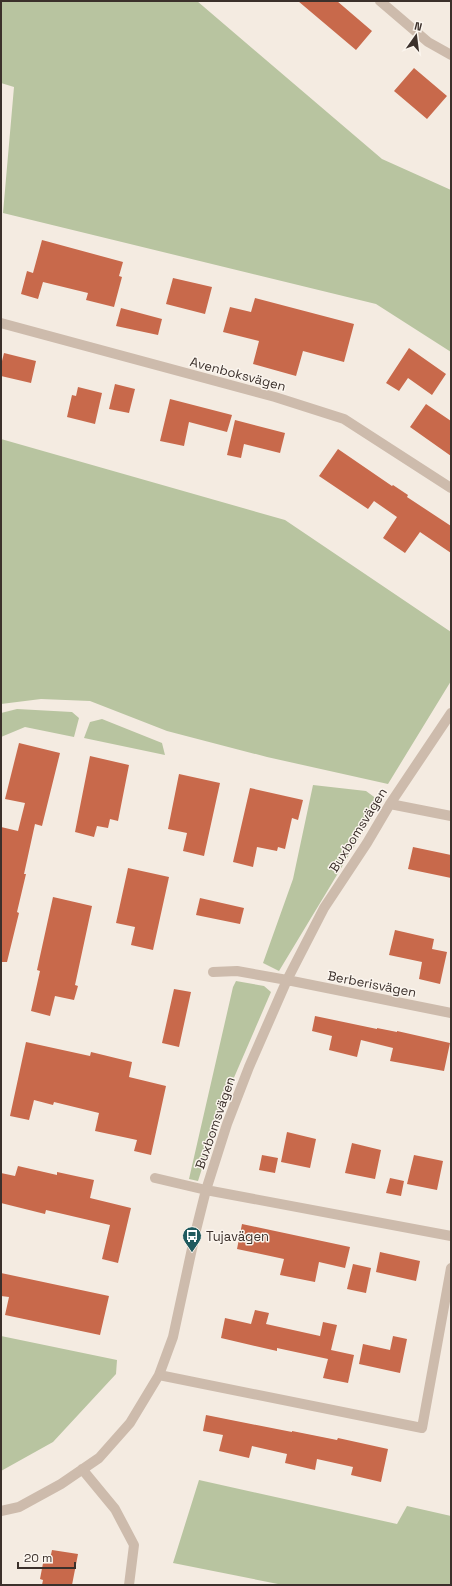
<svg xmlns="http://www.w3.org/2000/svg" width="452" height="1586" viewBox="0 0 452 1586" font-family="'Space Grotesk',sans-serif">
  <rect width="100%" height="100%" fill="#f4ebe1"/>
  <path fill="#b8c4a0" d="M1,1H197L382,159L451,190V352L376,304L3,213L14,87L1,83Z
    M1,439L285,520L451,632V681L388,784L267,757L167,731L90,701L41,699L1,704Z
    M17,709L72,712L79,718L74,737L25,727L1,737V713Z
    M102,719L162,743L165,755L84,738L90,722Z
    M313,785L366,791L381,802L279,971L263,963L293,879Z
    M236,981L264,986L271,992L223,1103L198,1181L189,1179L233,987Z
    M1,1336L117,1360L116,1374L53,1442L1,1471Z
    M199,1480L397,1524L407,1506L451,1516V1585H283L173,1563Z"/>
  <path fill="#c8694b" d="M298,1H337L372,31L356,50Z
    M414,68L447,96L427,119L394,91Z
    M42,240L123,262L119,276L122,277L114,307L86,300L88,293L43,282L38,299L21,294L27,271L33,273Z
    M173,278L212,287L205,314L166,304Z
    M255,298L354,324L344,362L303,351L296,376L253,364L259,341L223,332L230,307L251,312Z
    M121,308L162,319L158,335L116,326Z
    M409,348L446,374L432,395L408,378L399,391L386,383Z
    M4,353L36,361L31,383L1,376V365Z
    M115,384L135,389L129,413L109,409Z
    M78,387L102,393L95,424L67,417L72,395L76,396Z
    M170,399L232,415L227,432L189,422L184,446L160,441Z
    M426,404L451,421V456L410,427Z
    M235,420L285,433L280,453L244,444L241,458L227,455Z
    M338,449L392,486L393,485L408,495L407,497L451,526V553L420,532L405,553L383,538L397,517L374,501L368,509L319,476Z
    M19,743L60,753L42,826L35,824L24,874H26L17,912L19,913L7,962H1V827L18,831L25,803L5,799Z
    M90,756L129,765L118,821L110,819L108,828L97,826L94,837L75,832Z
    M179,774L220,783L204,856L183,851L187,833L168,829Z
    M250,788L303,800L298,820L292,818L285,849L278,847L277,851L257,847L253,867L233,862Z
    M413,847L451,855V878L408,869Z
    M128,868L169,877L153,950L131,945L135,927L116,923Z
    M53,897L92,906L75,985L78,986L74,1000L55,996L50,1016L31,1011L40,971L37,970Z
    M200,898L244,908L240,924L196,915Z
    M395,930L434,939L432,949L447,952L440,984L419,979L422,962L389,955Z
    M174,989L191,992L179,1047L162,1043Z
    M315,1016L377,1029V1028L397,1032V1031L450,1043L444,1071L390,1061L393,1048L361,1040L357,1057L329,1050L332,1036L312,1031Z
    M26,1042L90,1056L91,1052L132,1062L129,1077L166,1086L151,1155L134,1151L137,1140L95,1131L99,1113L54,1102L53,1105L34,1100L29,1120L10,1116Z
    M287,1132L316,1139L310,1168L281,1162Z
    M352,1143L381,1150L375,1179L345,1173Z
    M262,1155L278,1158L275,1173L259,1170Z
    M414,1155L443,1161L437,1190L407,1184Z
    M18,1166L57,1175V1172L94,1180L90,1198L131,1208L118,1263L102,1259L110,1225L46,1210L45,1214L1,1203V1173L15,1176Z
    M390,1178L404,1181L401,1196L386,1193Z
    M242,1224L350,1247L345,1268L319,1262L315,1282L280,1275L284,1259L237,1249Z
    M380,1252L420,1261L416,1281L376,1272Z
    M353,1264L371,1268L366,1293L347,1289Z
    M1,1273L109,1296L100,1335L5,1315L9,1297L1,1296Z
    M255,1310L269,1313L266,1324L320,1336L323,1322L337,1325L331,1350L354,1355L348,1383L323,1378L328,1359L277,1348V1351L221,1338L225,1318L251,1324Z
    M393,1336L407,1339L400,1373L359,1364L363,1344L390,1350Z
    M206,1415L292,1432V1431L337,1440L338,1438L388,1449L381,1482L351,1475L353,1467L317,1459L315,1470L285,1463L287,1454L252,1446L249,1458L219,1451L223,1435L203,1431Z
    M52,1550L78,1554L72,1585H42L43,1580L40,1579L44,1558L50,1559Z"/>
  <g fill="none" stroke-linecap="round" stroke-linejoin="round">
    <path stroke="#cdbbac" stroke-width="10" d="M380,1L428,42L451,55
      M1,323L275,397L344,419L451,488
      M390,804L451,816
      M213,972L237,971L287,980L451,1013
      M155,1178L206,1190L451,1236
      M159,1375L422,1428L451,1268
      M82,1469L115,1509L134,1545L129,1585
      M1,1511L19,1507L61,1484L99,1458L130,1423L159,1375L173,1337L196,1230L206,1190L227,1124L249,1067L287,980L324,908L367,843L390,804L451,713"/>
  </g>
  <defs>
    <symbol id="bus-pin" viewBox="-11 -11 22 30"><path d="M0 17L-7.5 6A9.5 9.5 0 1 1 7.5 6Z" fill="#1f5a5e" stroke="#fbf5ee"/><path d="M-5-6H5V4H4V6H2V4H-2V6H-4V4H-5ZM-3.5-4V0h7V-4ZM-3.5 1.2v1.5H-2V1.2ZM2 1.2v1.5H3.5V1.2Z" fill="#fff"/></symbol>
  </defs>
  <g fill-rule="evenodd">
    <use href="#bus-pin" x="181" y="1225" width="22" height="30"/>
  </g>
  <g text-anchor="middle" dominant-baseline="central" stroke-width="3" stroke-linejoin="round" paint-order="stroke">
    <g font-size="13" fill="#3b302b" stroke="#fbf5ee">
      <text transform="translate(238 374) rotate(15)">Avenboksvägen</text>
      <text transform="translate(358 830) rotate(-58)">Buxbomsvägen</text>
      <text transform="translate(372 984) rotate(11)">Berberisvägen</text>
      <text transform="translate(215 1123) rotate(-71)">Buxbomsvägen</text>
    </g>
    <g font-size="13" fill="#3b302b" stroke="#fbf5ee" text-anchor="start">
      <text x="206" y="1236">Tujavägen</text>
    </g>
  </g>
  <rect width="452" height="1586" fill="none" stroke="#3b302b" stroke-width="4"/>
  <g transform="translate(416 36) rotate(14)" stroke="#fbf5ee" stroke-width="3" paint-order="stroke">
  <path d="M0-3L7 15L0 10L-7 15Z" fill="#3b302b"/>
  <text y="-6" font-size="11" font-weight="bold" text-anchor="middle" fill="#3b302b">N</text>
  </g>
  <path d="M18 1562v6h57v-6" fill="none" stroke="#3b302b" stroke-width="2"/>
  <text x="24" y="1562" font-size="12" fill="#3b302b" stroke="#fbf5ee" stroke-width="3" paint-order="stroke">20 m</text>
</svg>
